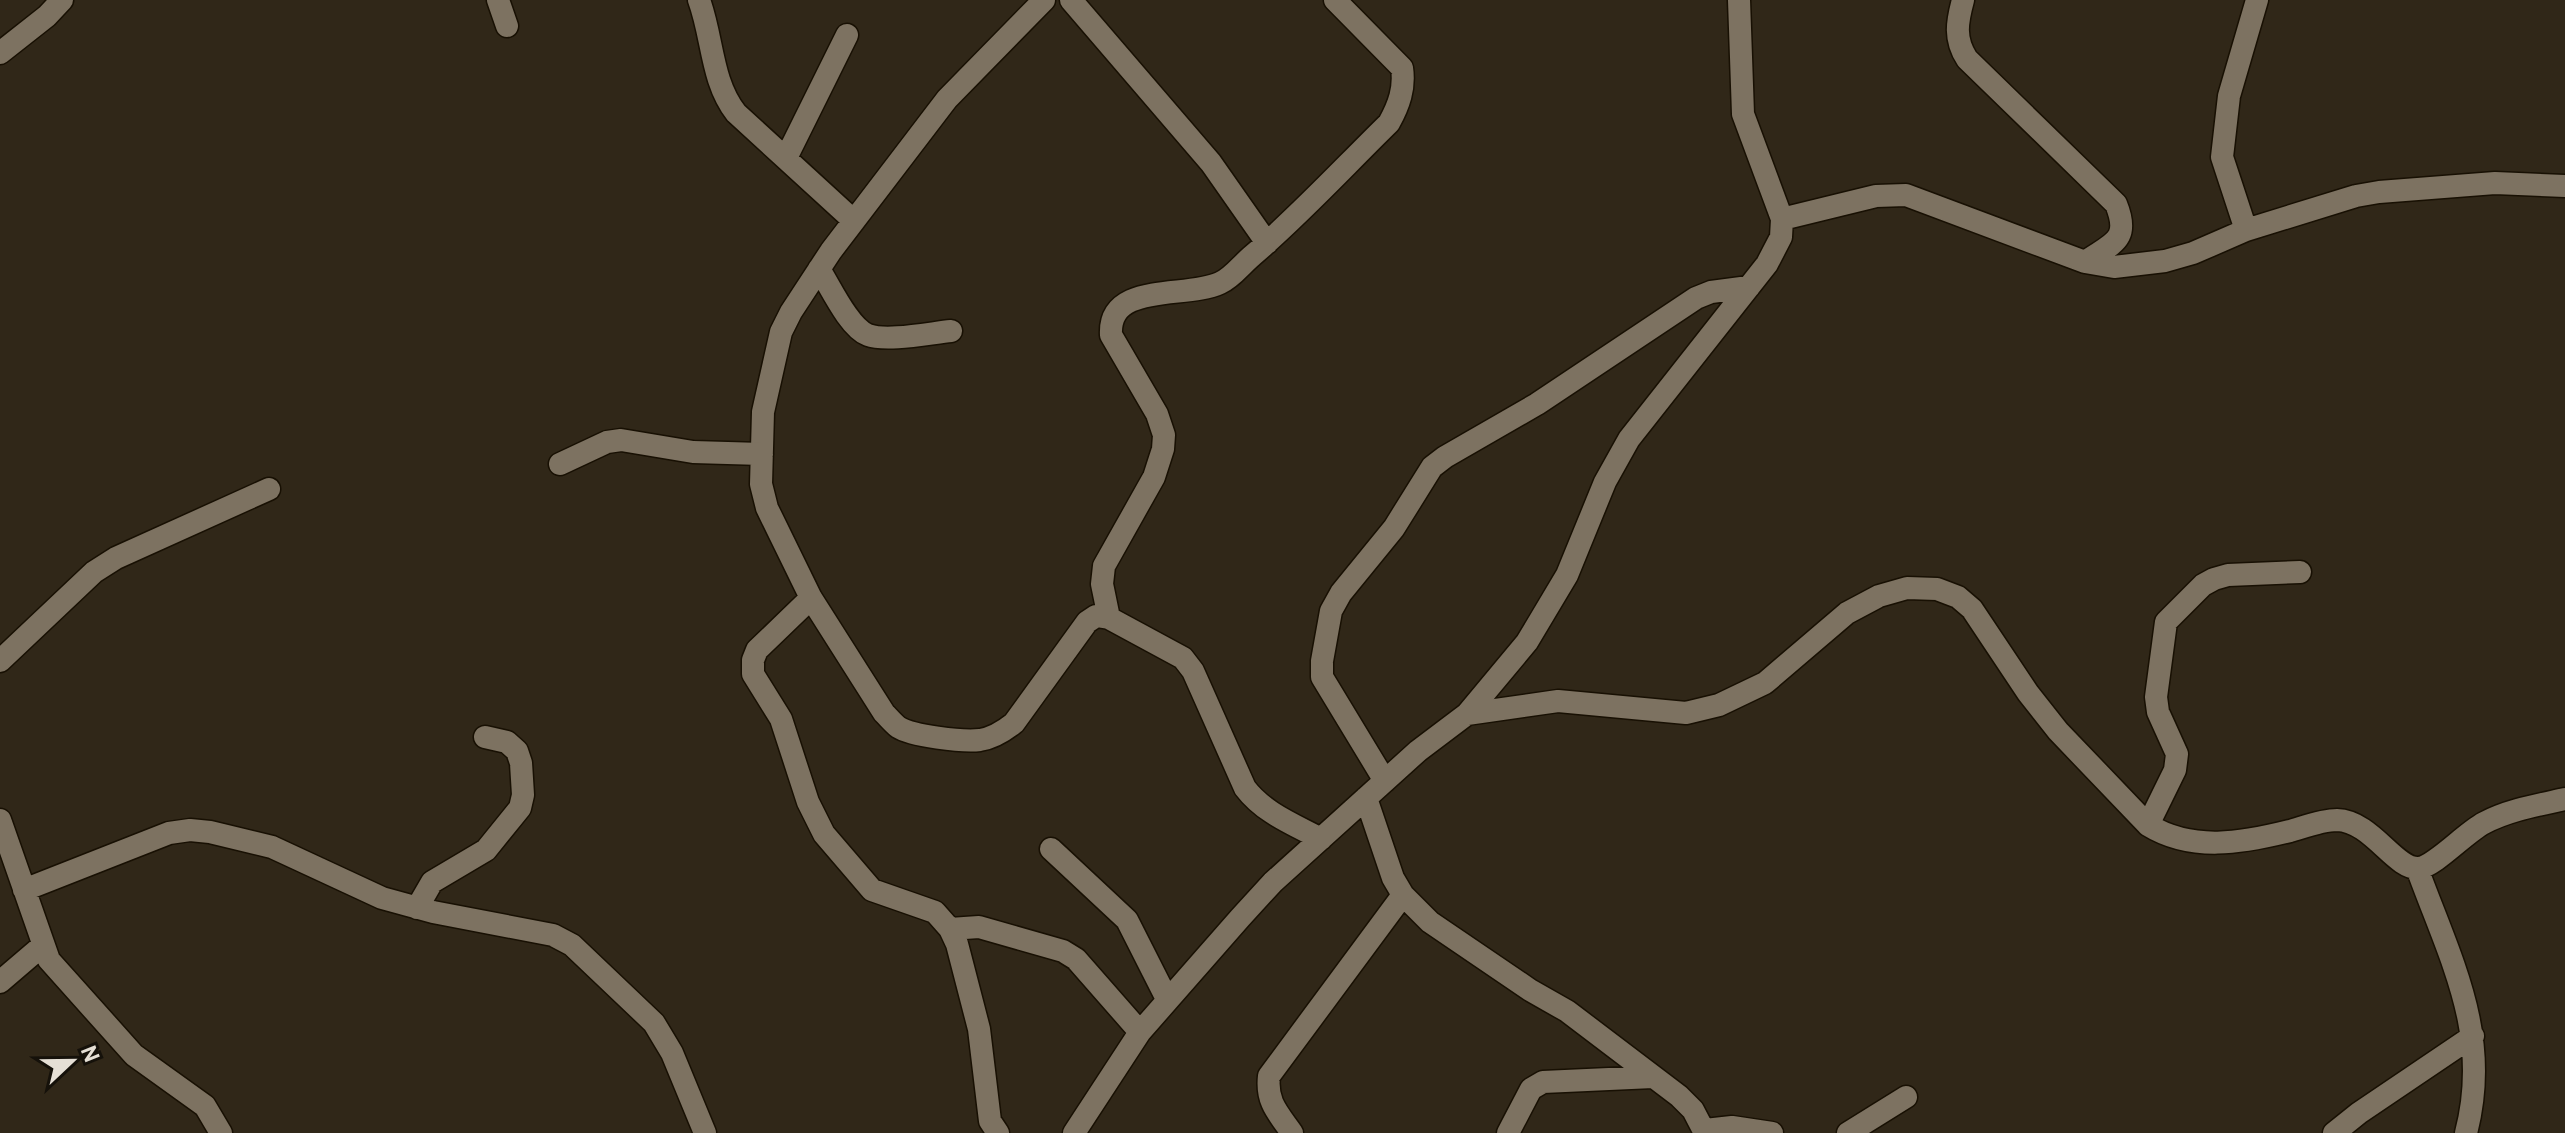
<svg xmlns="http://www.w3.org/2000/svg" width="2565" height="1133" viewBox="0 0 2565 1133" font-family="Overpass,sans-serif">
  <rect width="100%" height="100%" fill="#302718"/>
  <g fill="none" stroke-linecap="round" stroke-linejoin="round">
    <defs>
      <path id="minor" d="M498,0L507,26
        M699,0C713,38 711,81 736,113L854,221
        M1044,0L947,99L831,251L791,312L781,332L763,412L761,484L767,508L811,598L884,713C888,717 893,723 898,727C912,736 962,742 980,740C993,738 1004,731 1014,723L1087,622L1096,616L1109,618L1183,658L1193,671L1245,788C1264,813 1293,824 1321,839
        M1071,0L1211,163L1267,243
        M1963,0C1957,22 1954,39 1967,59L2116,204C2131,241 2112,243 2085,262
        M0,53L47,16L62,0
        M786,158L847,35
        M1782,219L1876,196L1906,195L2085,262L2114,267L2165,261L2193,253L2246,230L2356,196L2379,192L2495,183L2565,186
        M2246,230L2222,157L2229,96L2257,0
        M819,269C830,286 849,328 868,335C887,342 930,333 951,331
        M560,464L607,442L621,440L693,452L762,454
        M811,598L757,650L753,660V674L781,719L808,802L824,834L872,890L935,912L950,929L957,944L979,1029L990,1121L998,1133
        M1109,618L1102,584L1104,566L1154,477L1163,449L1164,435L1157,414L1111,335C1108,281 1186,299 1220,283C1232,278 1242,264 1253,255C1301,214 1344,167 1389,123C1399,105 1405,88 1402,68L1335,0
        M0,661L94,572L116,558L269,489
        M1467,714L1558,701L1686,713L1719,705L1765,683L1847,613L1879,596L1907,588L1937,589L1958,597L1972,609L2028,693L2058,731L2148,825C2192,852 2242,843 2290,831C2304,827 2322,820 2337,820C2372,821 2395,870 2419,868C2435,866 2465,833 2484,823C2508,810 2538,805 2565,799
        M1385,781L1322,677V661L1331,611L1341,593L1394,528L1432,467L1445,457L1537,404L1696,298L1711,292L1749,287
        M1366,798L1393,878L1403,895L1430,922L1530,990L1567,1011L1679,1096L1693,1110L1705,1133
        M0,820L49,960L134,1055L205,1106L221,1133
        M2148,825L2175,770L2177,754L2158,712L2156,697L2166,622L2203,585L2214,579L2228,575L2300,572
        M1051,849L1127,920L1167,999
        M2417,868C2450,959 2492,1034 2466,1133
        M24,890L169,833L190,830L210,832L272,847L382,898L433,912L553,935L572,945L654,1023L672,1053L705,1133
        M417,908L432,882L486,850L520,808L523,795L521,763L517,751L507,742L485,737
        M950,929L979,927L1063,951L1076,959L1140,1032
        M0,982L42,946
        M1705,1130L1732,1127L1772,1133
        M1074,1133L1140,1032L1240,918L1273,882L1418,751L1467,714L1527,642L1567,575L1605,482L1629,439L1767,264L1781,237L1782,219L1743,114L1739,0
        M1292,1133C1278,1113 1266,1102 1269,1076L1403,895
        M1508,1133L1531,1089L1543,1082L1653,1077
        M1848,1133L1906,1097
        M2334,1133L2359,1113L2473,1036"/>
    </defs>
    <use href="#minor" stroke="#181003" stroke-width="25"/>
    <use href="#minor" stroke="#7d7261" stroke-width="22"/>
  </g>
  <g transform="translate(72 1061) rotate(68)" stroke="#15110a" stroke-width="6" paint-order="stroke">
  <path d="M0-6L14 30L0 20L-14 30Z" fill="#e5dfd5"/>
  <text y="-12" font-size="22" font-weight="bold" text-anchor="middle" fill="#e5dfd5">N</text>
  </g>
</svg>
